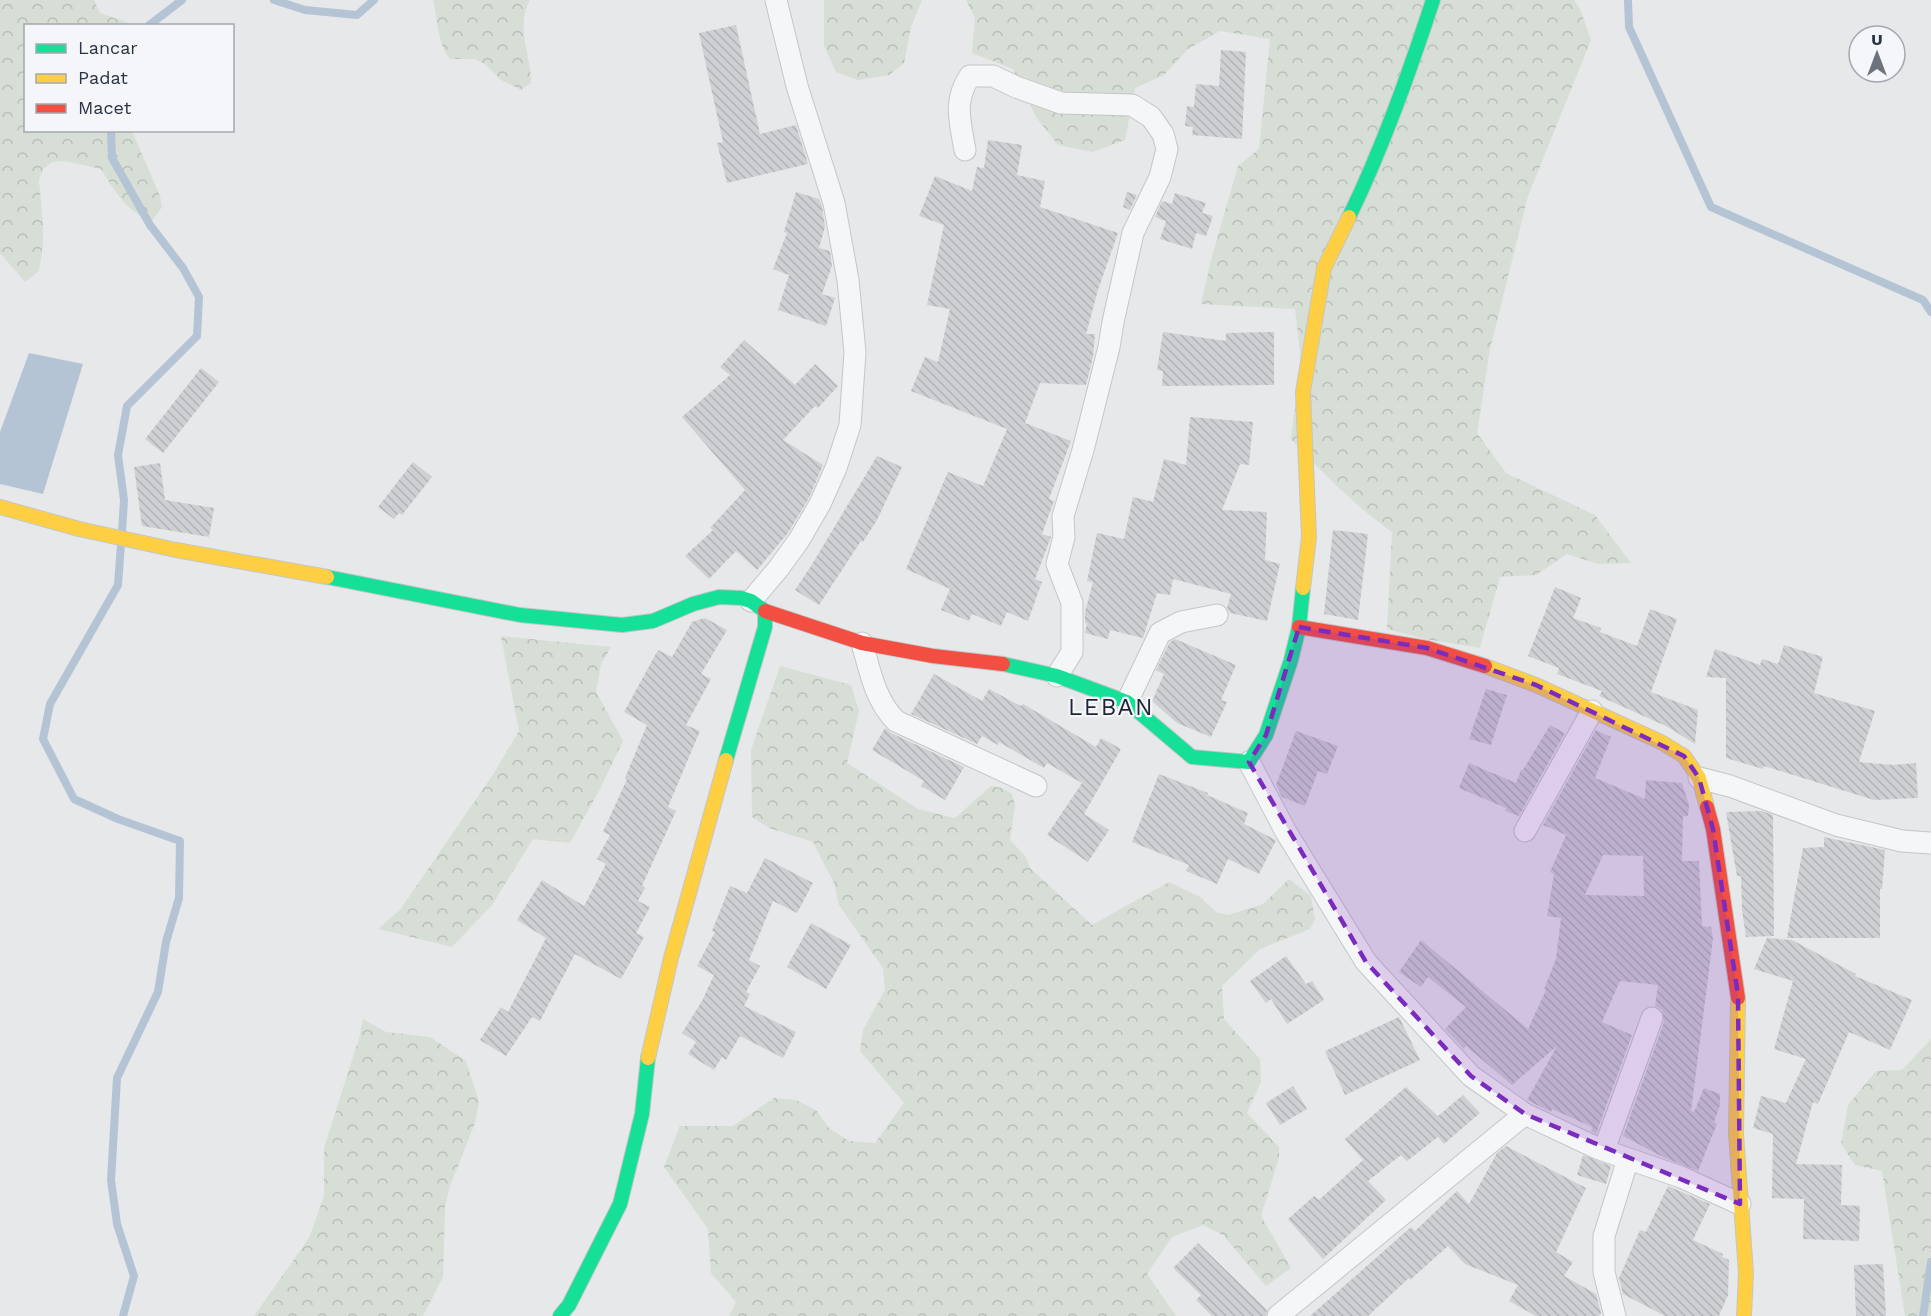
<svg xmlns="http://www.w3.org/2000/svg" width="1931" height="1316" viewBox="0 0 1931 1316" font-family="'Work Sans',sans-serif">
  <defs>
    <pattern id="forest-crowns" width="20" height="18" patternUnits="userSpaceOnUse" patternTransform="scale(1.5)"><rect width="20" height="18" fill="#d6ded6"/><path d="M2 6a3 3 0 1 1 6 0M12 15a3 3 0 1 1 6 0" fill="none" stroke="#b8bfb9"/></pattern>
    <pattern id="building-back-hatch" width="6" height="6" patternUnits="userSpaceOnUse" patternTransform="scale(1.5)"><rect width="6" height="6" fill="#ced0d3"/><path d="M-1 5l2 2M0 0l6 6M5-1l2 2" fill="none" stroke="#b1b3b6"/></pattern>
  </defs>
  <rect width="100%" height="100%" fill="#e6e8ea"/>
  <path fill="url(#forest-crowns)" d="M0,0H94L100,13L134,25L26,26V130L132,131L160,196L162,207L151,222C125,209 116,193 101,169L64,161L52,162L43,169L39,180L43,224V245L39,271L25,282L0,253Z
    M433,0H530C515,27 531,54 531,83L521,90L501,80L485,64L475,59H450C437,43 438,19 433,0Z
    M824,0H922L911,27L904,63L889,75L858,80L836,72L824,45Z
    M966,0H1574L1580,9L1591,40L1528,196L1490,349L1477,433L1506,473L1595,515L1631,563L1598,564L1567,554L1536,575L1500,577L1480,648L1425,639L1387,629L1392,532C1354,505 1323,473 1291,439L1301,361L1295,309L1201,304L1211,260L1238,166L1259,149L1270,39L1220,31L1188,49L1164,75L1135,88L1125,140L1093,152L1058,145L1036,117L1013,69L972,53L975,18Z
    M501,636L611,647L601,664L596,692L623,741L599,791L570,843L533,839L492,905L452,947L378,929L400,910L494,773L519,731Z
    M780,666L851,685L859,711L847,763L918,809L955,818L991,786L1002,788L1012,794L1015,805L1010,840L1026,857L1030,868L1092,925L1169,882L1200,897L1217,913L1228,915L1263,904L1289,879L1311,896L1315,919L1310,929L1260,949L1222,986L1224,1019L1260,1059L1261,1082L1247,1113L1279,1147V1158L1261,1216L1291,1268L1266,1286L1223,1235L1203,1225L1172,1237L1147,1274L1176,1316H729L736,1302L711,1273L708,1229L664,1167L680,1126H733L774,1098L796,1100L816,1110L829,1128L849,1141L875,1143L904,1103L860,1051L863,1030L885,990L883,968L839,905L834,883L813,842L769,828L752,817L751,750Z
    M363,1019L386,1032L430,1037L466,1061L479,1102L475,1123L450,1186L445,1207L443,1277L423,1316H254L309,1238L324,1196V1148L360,1035Z
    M1931,1039V1316H1905L1882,1171L1855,1165L1841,1144L1848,1105L1876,1071L1902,1070Z"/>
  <path fill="#b4c4d5" d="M29,353L83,364L43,494L0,484V432Z"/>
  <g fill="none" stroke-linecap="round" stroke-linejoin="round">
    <path stroke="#b4c4d5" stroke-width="8" d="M274,0L305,10L357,15L374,0
      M1628,0L1629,27L1711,207L1923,300L1931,312
      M148,26L182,0
      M111,130L112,158L150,225L183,268L199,297L197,336L127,406L118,455L124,500L122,532
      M121,544L118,585L50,704L43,739L74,799L118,819L180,841L179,898L166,942L158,992L117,1078L111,1180L117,1224L134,1276L123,1316
      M1923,1316L1931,1262"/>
  </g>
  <path fill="url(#building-back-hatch)" fill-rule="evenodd" d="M736,25L760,134L796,125L808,164L727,183L717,143L723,142L699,33Z
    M1221,50L1246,52L1242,139L1192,135L1193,127L1185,126L1187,106L1194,107L1196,84L1219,86Z
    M988,140L1022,145L1017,175L1045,181L1040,207L1118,233L1098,290L1086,334H1095L1093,357L1086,385L1040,383L1025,423L1071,441L1049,499L1054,501L1042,534L1051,537L1035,579L1042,582L1028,621L1007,612L1001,626L972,614L969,621L941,610L950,589L906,569L948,472L983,486L1007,429L911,391L925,357L938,362L950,309L927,305L944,225L919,216L935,176L972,191L977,167L984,168Z
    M796,192L819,199L822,206L825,227L819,248L830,251L832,266L822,294L835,298L826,326L778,310L789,275L773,269L787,233L784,232Z
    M1127,192L1137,195L1130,210L1123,207Z
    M1175,193L1206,203L1202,213L1213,216L1206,236L1196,233L1192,249L1160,239L1166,221L1155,217L1162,201L1172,204Z
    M1163,332L1226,341V333L1274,332V385L1162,386L1163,371L1157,370Z
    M744,340L795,385L815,364L838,386L818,408L815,406L783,440L823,465L809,498L788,533L757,570L736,551L709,579L685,556L713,530L710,528L745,490L682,417L730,375L720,367Z
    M201,368L219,382L163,453L145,439Z
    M1190,417L1253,422L1249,465L1240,464L1222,510L1267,512L1265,560L1280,564L1267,621L1230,613L1227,608L1231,594L1173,579L1170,595L1157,593L1143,638L1110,630L1108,639L1085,633L1087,623H1085V612L1093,582L1087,581L1097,533L1124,539L1133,497L1153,502L1164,459L1186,465Z
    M877,456L902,467L877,520L863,542L861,541L819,605L795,590L811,566Z
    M413,462L432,477L402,515L399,513L394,519L378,507Z
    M160,463L165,500L214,508L209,537L142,526L134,467Z
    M1333,530L1368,534L1358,620L1324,614Z
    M1555,587L1581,598L1573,618L1601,628L1600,632L1637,646L1650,609L1677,619L1651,692L1698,710L1695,744L1668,727L1599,696L1602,691L1557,674L1559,668L1528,656Z
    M705,618L727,630L701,674L711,679L686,725L700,731L668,807L676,811L642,886L645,888L638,901L650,907L636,933L644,937L621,979L575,954L540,1021L532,1017L506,1056L480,1040L501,1007L508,1012L546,938L517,920L542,880L584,906L606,864L597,859L610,835L603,832L627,779L625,778L647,725L624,712L658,650L672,657L692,622Z
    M1175,639L1236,665L1221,700L1227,702L1211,737L1177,723L1152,701L1164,674L1156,670L1170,642Z
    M1784,645L1823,657L1814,693L1875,711L1859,762L1893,765L1916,763L1918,798L1874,800L1764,766L1763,769L1726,758V678L1706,677L1715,649L1760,665L1762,659L1778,664Z
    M934,674L982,701L989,689L1021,706L1023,704L1096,747L1101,738L1121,749L1084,814L1109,830L1088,862L1047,835L1082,783L1047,763L1044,768L999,742L998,745L982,736L977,744L911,714Z
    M1486,689L1507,695L1491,745L1469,739Z
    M1550,725L1565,733L1519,816L1505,811L1506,808L1459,788L1469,763L1516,783L1521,770H1523Z
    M885,728L891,733L964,767L945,800L921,786L924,781L872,750Z
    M1596,730L1611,737L1595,778L1645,799L1646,780L1682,783L1689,805L1688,816H1683L1682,861H1699L1702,926L1711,927L1713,939L1691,1111L1694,1112L1704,1088L1720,1094V1105L1714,1122L1717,1124L1698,1171L1663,1157L1623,1136L1664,1022L1662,1010L1655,1006L1658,985L1620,981L1602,1022L1632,1035L1596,1134L1591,1131L1592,1127L1552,1109L1551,1112L1527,1100L1557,1046L1512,1085L1466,1046L1464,1049L1445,1029L1466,1007L1428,977L1421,987L1399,972L1421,940L1528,1029L1546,990L1544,989L1556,959L1561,918L1547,916L1554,874L1550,872L1566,835L1543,825ZM1603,855L1643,856L1644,896L1585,895Z
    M1296,731L1338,746L1327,774L1318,771L1305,806L1282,797L1276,785Z
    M1159,774L1208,793L1207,795L1248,813L1244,824L1276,840L1259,874L1228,859L1217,884L1186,871L1189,865L1132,842Z
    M1762,811L1773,815L1774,936L1746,937L1742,910L1741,876H1737L1726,812Z
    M1824,837L1885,850L1882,889H1880V938H1787L1803,848L1824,847Z
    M765,858L813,883L797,913L773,901L749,960L760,966L746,992L750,994L744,1006L796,1032L783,1058L740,1036L726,1060L722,1057L714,1070L688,1054L696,1042L682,1033L702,1001L714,975L697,966L715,932L712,931L730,886L747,893Z
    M811,923L851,945L826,989L787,967Z
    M1767,938L1792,940L1856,974L1855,976L1912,1000L1890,1050L1849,1032L1818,1104L1813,1102L1796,1164L1842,1165L1841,1205L1860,1206L1859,1241L1803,1239L1804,1199L1772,1198L1773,1134L1753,1128L1761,1096L1786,1103L1806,1059L1774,1049L1793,981L1754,969Z
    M1286,956L1306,984L1312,981L1324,1000L1287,1024L1271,999L1266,1003L1250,981Z
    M1399,1017L1420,1060L1345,1095L1325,1051Z
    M1293,1086L1307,1109L1280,1125L1266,1103Z
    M1406,1087L1438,1116L1463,1095L1480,1113L1444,1144L1438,1137L1407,1161L1401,1155L1368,1181L1386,1200L1323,1259L1288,1219L1314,1196L1319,1200L1363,1160L1345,1139Z
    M1506,1146L1586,1188L1556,1252L1573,1262L1564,1276L1596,1294L1601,1313L1599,1316H1536L1509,1301L1518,1285L1465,1264L1448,1246L1410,1280L1409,1278L1368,1316H1310L1411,1227L1415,1231L1457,1191L1469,1204L1497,1153Z
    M1583,1155L1611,1166L1606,1184L1577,1175Z
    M1668,1186L1710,1204L1693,1240L1723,1254L1722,1257L1729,1260L1728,1295L1719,1316H1665L1623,1294L1619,1278L1640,1230L1646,1232Z
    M1198,1243L1267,1310L1266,1316H1212L1196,1300L1201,1295L1173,1268Z
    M1883,1264L1886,1316H1856L1854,1265Z"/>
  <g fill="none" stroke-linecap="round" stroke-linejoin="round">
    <defs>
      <path id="street" d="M965,150C960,121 953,101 970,76H993L1016,87L1061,103L1132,105L1151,117L1163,134L1167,149L1160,177L1133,233L1113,322L1109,347L1083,450L1063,516L1064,537L1057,564L1072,603V652L1057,676
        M751,601L778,569L799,540L820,504L836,468L850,425L855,352L848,280L834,203L797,86L776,0
        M862,643C870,671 875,700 896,721L1036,786
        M1127,702L1160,633L1181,622L1217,615
        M1249,762L1286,832L1366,962L1471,1076L1525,1114L1597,1148L1681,1177L1740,1204
        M1699,778L1730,786L1836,825L1902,841L1931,843
        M1525,831L1592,711
        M1604,1150L1652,1018
        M1278,1316L1525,1114
        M1615,1316L1604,1272V1236L1628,1159"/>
      <path id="fast" d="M1349,217C1383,147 1409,73 1433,0
        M327,577L520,615L622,625L653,621L693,604L719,597L741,598L751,601L765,611V627L726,760
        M1003,664L1057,676L1127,702L1192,757L1249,762L1266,735L1291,660L1299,627L1303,588
        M560,1316L569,1305L620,1204L642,1114L648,1058"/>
      <path id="slow" d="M0,507L79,529L176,550L327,577
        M1303,588L1309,537L1303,392L1324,268L1349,217
        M1485,666L1536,685L1661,742L1684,756L1699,778L1707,807
        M1738,998L1736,1134L1746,1273L1744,1316
        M648,1058L671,958L726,760"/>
      <path id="jam" d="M765,611L862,643L933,656L1003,664
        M1299,627L1427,648L1485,666
        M1707,807L1713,829L1738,998"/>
    </defs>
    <use href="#street" stroke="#c4c6c8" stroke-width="23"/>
    <use href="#fast" stroke="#c4c6c8" stroke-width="16"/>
    <use href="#slow" stroke="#c4c6c8" stroke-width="16"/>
    <use href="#jam" stroke="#c4c6c8" stroke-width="16"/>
    <use href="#street" stroke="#f5f6f7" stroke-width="21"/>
    <use href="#fast" stroke="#16e098" stroke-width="14"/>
    <use href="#slow" stroke="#ffcf43" stroke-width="14"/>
    <use href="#jam" stroke="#f24e42" stroke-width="14"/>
  </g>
  <path fill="#7b2cbf" fill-opacity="0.2" stroke="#7b2cbf" stroke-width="4.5" stroke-dasharray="12 8" stroke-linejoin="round" d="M1299,627L1427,648L1536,685L1684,756L1699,778L1713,829L1738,995L1740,1204L1525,1114L1471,1076L1366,962L1249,762L1266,735Z"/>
  <g text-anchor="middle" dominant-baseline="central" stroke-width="4.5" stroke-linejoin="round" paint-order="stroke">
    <g font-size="24" letter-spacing="1.5" fill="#1d2536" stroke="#f4f6f9">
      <text x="1111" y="707">LEBAN</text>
    </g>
  </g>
  <rect x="24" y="24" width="210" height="108" fill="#f4f6f9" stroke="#a4a8b1" stroke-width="1.5"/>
  <rect x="36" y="44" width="30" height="9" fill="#16e098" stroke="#a4a8b1" stroke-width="1.5"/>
  <text x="78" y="54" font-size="18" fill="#2b3445">Lancar</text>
  <rect x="36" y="74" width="30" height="9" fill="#ffcf43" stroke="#a4a8b1" stroke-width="1.5"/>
  <text x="78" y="84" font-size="18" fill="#2b3445">Padat</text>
  <rect x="36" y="104" width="30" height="9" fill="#f24e42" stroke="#a4a8b1" stroke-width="1.5"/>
  <text x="78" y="114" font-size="18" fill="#2b3445">Macet</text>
  <g transform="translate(1877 54)"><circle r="28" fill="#f4f6f9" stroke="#a4a8b1" stroke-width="1.5"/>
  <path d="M0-4.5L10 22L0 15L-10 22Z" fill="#6c737f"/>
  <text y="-9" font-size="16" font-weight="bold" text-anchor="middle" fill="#2b3445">U</text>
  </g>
</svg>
